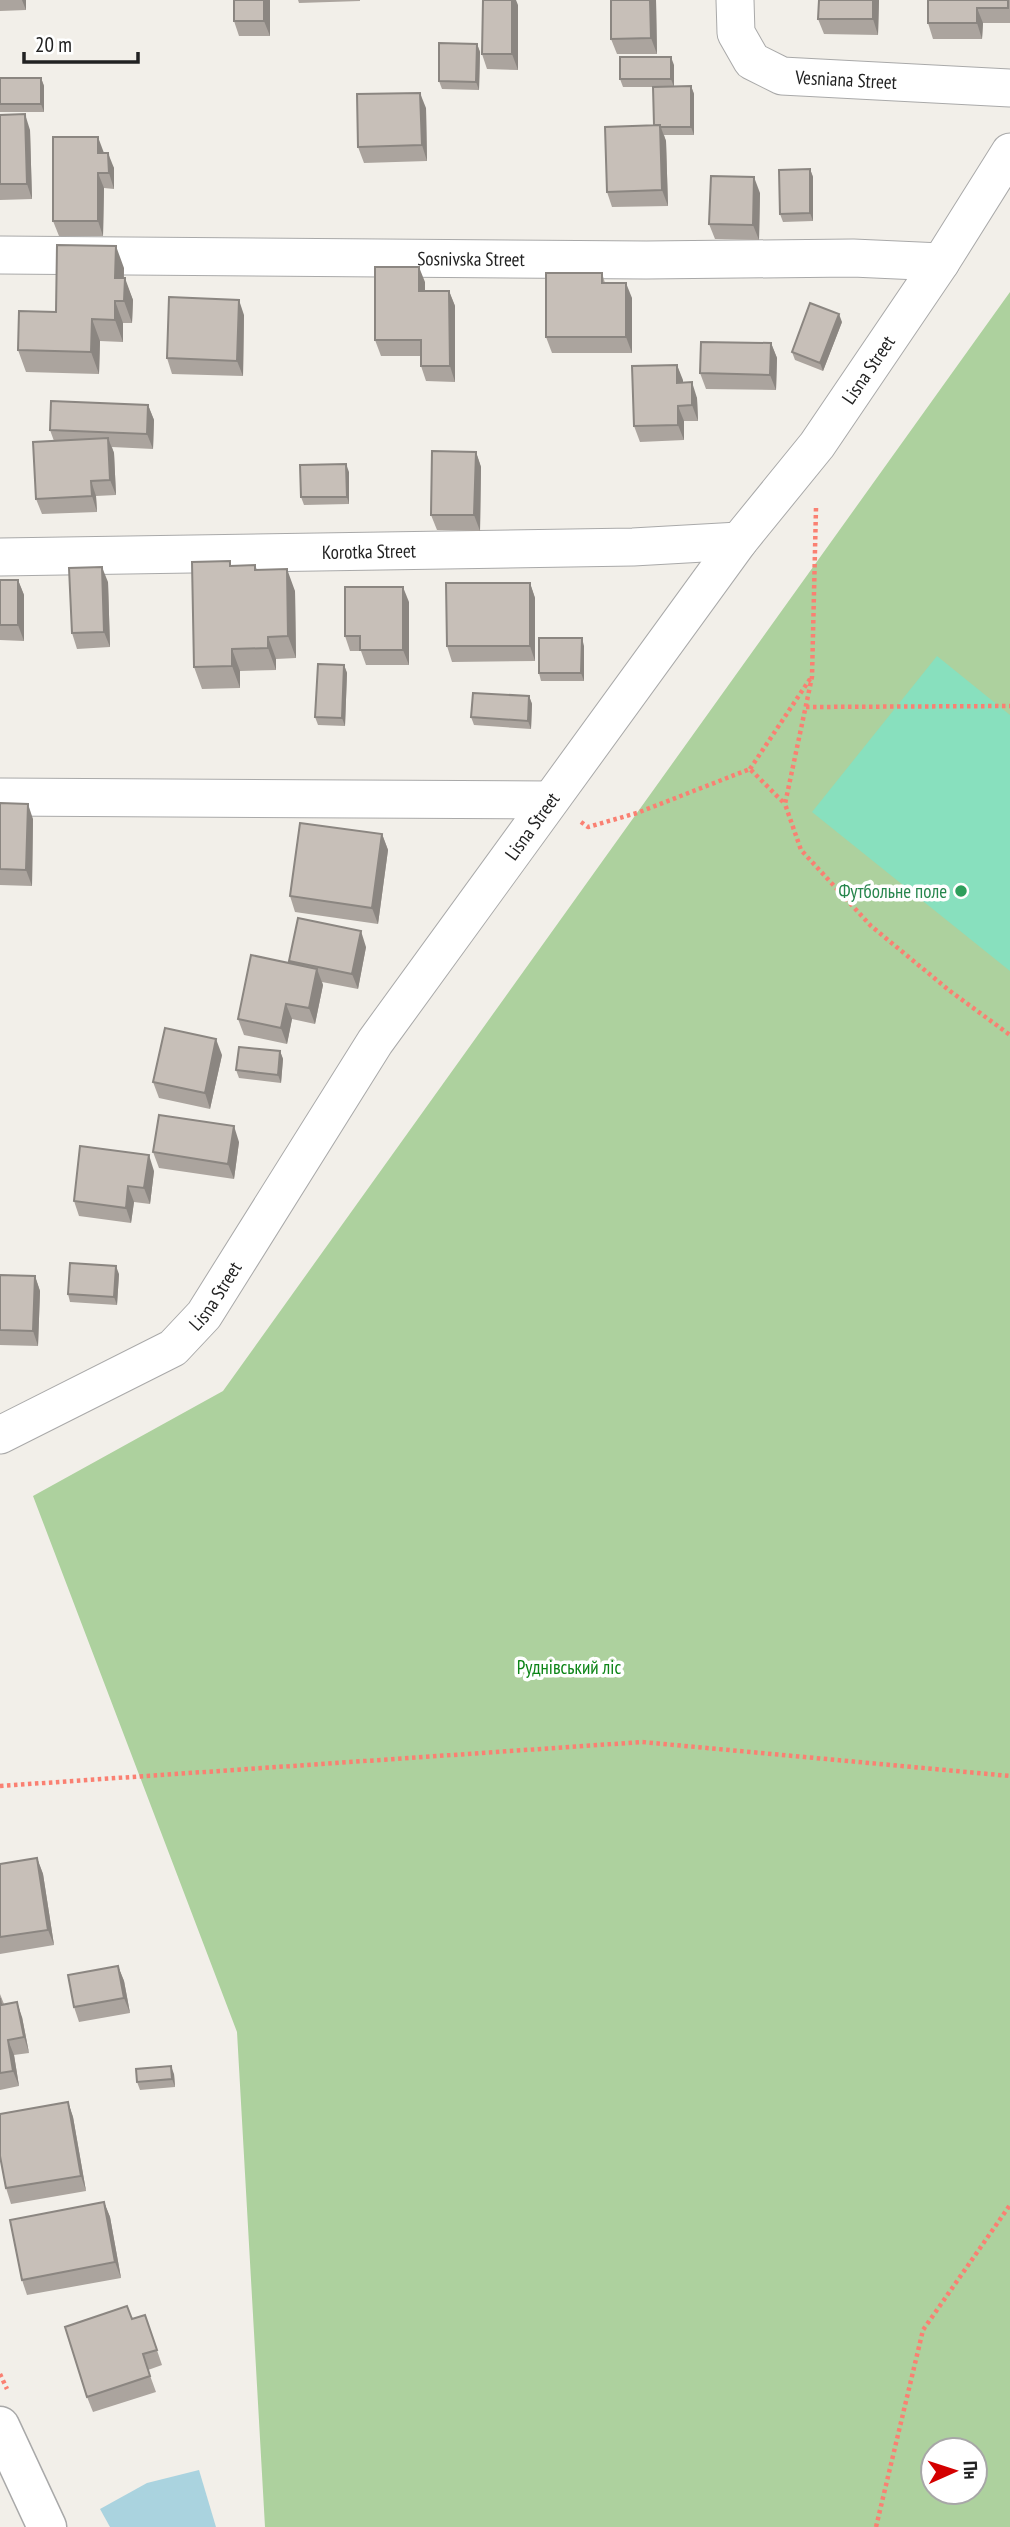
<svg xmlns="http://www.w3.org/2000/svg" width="1010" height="2527" viewBox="0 0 1010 2527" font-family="'PT Sans Narrow',sans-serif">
  <rect width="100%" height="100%" fill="#f2efe9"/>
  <path fill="#add19e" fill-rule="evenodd" d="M1010,292V2527H265L237,2032L33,1496L223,1391ZM933,2450H975V2492H933Z"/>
  <path fill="#88e0be" d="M937,656L1010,715V971L812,812Z"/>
  <path fill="#aad3df" d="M199,2470L216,2527H110L100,2509L147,2483Z"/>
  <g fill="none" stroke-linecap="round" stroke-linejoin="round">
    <defs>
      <g id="minor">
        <path id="s1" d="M735,0L736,33L752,61L782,76L1010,88"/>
        <path id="s2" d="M0,255L646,260L853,258L941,262"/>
        <path id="s3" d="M0,557L633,547L739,541"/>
        <path d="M0,797L550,800"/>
        <path id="s4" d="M0,1435L173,1348L204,1315L375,1042L739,541L817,445L941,262L1010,152"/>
      </g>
      <path id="tertiary" d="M0,2426L47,2527"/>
    </defs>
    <use href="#minor" stroke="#a9a9a9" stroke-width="39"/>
    <use href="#tertiary" stroke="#a9a9a9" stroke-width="41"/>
    <path stroke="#fa8072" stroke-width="4.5" stroke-dasharray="3.5 3.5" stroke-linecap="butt" d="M816,508L812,677L785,804L801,850L871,926L950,991L1010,1035
      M806,707L1010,706
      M750,769L810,679
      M581,822L588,827L637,813L750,769L784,803
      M0,1786L642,1742L1010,1776
      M0,2374L7,2389
      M876,2527L923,2330L1010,2205"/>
    <use href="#minor" stroke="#fff" stroke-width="37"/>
    <use href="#tertiary" stroke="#fff" stroke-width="38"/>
  </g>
  <path fill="#aba49e" d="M0,0H26V10L0,11Z
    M234,0H270V36H239L234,21Z
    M298,0H360V1L299,3Z
    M656,0L657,54H617L611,39Z
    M819,0H879L878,35L824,34L818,19Z
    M928,0H1010V23H983L982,39H933L928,23Z
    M518,5V70L487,69L482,54Z
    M477,44L480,52L479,90L442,89L439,81Z
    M674,65V87L691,86L694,94V135H664L666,141L668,206L612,207L607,192L654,125L664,87H623L620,79Z
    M0,78H41L44,86V112H0Z
    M426,108L427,161L364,163L358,147Z
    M0,115L30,130L32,199L0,200Z
    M104,153L114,168V189L104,188L103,236H59L53,221Z
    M810,169L813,177V221L783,222L780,214Z
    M760,193L759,240L715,239L709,224Z
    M124,268V278L133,300L132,323H123V342L100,341L99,374L26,372L18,350L56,312Z
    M602,273L605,283L632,298V353H552L546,337Z
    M425,282V291H449L455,306V382L426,381L421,366V356H381L375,340Z
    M244,315L243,376L172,374L167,358Z
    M842,322L823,371L795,360L792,352Z
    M771,343L777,358L776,390L706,389L700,373Z
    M677,365L683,383L697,398L698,421H684V440L640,442L634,426Z
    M148,405L154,420L153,449L112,447L114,453L116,495L96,496L97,512L42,514L36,499L54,441L50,430Z
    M476,452L481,467L480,531L437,530L431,515Z
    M349,472V504L304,505L301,497Z
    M255,565L257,570L295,591L296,658L276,659V670L240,671V688L202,689L194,667L232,566Z
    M0,580H18L24,595V641L0,640Z
    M108,582L110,647L77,649L72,633Z
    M530,583L535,598V661L452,662L447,646Z
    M409,602V665H366L361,651H350L345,636Z
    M584,646V681H541L539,673Z
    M344,665L347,673L345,726L318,725L315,717Z
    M529,696L532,704L531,729L474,725L471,717Z
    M0,803L33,819L32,886L0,885Z
    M382,834L388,850L378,924L295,912L290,896Z
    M366,947L358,989L322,982L323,985L315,1024L292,1019L287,1044L244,1035L238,1019L290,964L289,961Z
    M280,1051L283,1059L281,1083L239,1078L236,1070Z
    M222,1055L210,1109L159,1098L153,1082Z
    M239,1142L234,1179L159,1168L153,1152Z
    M154,1171L150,1204L134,1202L131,1223L79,1216L74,1201Z
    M119,1274L117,1305L70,1302L68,1294Z
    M0,1275L35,1276L40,1291L38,1346L0,1345Z
    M37,1858L43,1874L54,1945L0,1954V1864Z
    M118,1966L124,1981L130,2013L79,2022L74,2007Z
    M0,1994L4,2004L22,2017L29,2053L14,2055L19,2086L0,2090Z
    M174,2074L175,2087L140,2090L137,2082Z
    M68,2102L73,2117L86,2191L11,2204L6,2188Z
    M104,2202L110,2217L121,2278L27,2295L22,2280Z
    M145,2315L162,2365L148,2370L156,2392L93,2412L87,2397L132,2319Z"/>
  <path fill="#8b8681" d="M22,0H26V10Z
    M264,0H270V36L264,21Z
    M512,0H516L518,5V70L512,54Z
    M650,0H656L657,54L651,38Z
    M873,0H879L878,35L873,19Z
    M977,8L983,23L982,39L977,23Z
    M477,44L480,52L479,90L476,82Z
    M671,57L674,65V87L671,79Z
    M41,78L44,86V112L41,104Z
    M691,86L694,94V135L691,127Z
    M420,93L426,108L427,161L422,145Z
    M25,114L30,130L32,199L27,184Z
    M660,125L666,141L668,206L662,190Z
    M98,137L104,153H98Z
    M108,153L114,168V189L109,173Z
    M810,169L813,177V221L810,213Z
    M98,173L104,188L103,236L98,221Z
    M754,177L760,193L759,240L753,225Z
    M116,246L124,268L123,300L115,278Z
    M419,267L425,282V307L419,291Z
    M125,278L133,300L132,323L124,301Z
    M626,283L632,298V353L626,337Z
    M449,291L455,306V382L450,366Z
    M239,300L244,315L243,376L237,361Z
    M115,301L123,323V342L115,320Z
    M839,314L842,322L823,371L820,363Z
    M92,319L100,341L99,374L91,352Z
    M771,343L777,358L776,390L770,375Z
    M677,365L683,380V398L677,383Z
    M692,382L697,398L698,421L692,405Z
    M148,405L154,420L153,449L147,434Z
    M678,406L684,421V440L678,425Z
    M108,438L114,453L116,495L110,480Z
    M476,452L481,467L480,531L474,515Z
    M346,464L349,472V504L347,497Z
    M91,481L96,496L97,512L92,496Z
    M102,567L108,582L110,647L104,632Z
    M287,569L295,591L296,658L288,636Z
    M18,580L24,595V641L18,625Z
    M530,583L535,598V661L530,646Z
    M403,587L409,602V665L403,650Z
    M268,637L276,659V670L268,648Z
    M582,638L584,646V681L581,673Z
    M232,649L240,671V688L232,666Z
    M344,665L347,673L345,726L342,718Z
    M529,696L532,704L531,729L528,721Z
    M28,804L33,819L32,886L26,870Z
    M382,834L388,850L378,924L372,908Z
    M361,931L366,947L358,989L352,974Z
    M317,969L323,985L315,1024L309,1008Z
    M286,1004L292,1019L287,1044L281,1028Z
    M216,1039L222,1055L210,1109L205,1093Z
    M280,1051L283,1059L281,1083L278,1075Z
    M234,1126L239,1142L234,1179L228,1164Z
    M149,1155L154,1171L150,1204L144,1188Z
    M128,1186L134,1202L131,1223L126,1208Z
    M116,1266L119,1274L117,1305L114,1297Z
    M35,1276L40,1291L38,1346L33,1331Z
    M37,1858L43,1874L54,1945L48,1930Z
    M118,1966L124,1981L130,2013L124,1998Z
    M17,2002L22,2017L29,2053L24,2037Z
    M8,2040L14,2055L19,2086L13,2071Z
    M171,2066L174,2074L175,2087L172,2079Z
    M68,2102L73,2117L86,2191L81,2176Z
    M104,2202L110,2217L121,2278L115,2262Z"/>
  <path fill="#c7bfb8" stroke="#8b8681" stroke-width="2" d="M234,0H264V21H234Z
    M483,0H512V54H482Z
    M611,0H650L651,38L611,39Z
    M819,0H873V19H818Z
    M928,0H1008V8H977V23H928Z
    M439,43L477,44L476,82L439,81Z
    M620,57H671V79H620Z
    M0,78H41V104H0Z
    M691,86V127H660V125H654L653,87Z
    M420,93L422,145L358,147L357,94Z
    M25,114L27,184H0V115Z
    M660,125L662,190L607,192L605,127Z
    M53,137H98V153H108L109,173H98V221H53Z
    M810,169V213L780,214L779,170Z
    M711,176L754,177L753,225L709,224Z
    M57,245L116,246L115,278H125L124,301H115V320L92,319L91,352L18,350L19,311L56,312Z
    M375,267H419V291H449L450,366H421V340H375Z
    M546,273H602V283H626V337H546Z
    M169,297L239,300L237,361L167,358Z
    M810,303L839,314L820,363L792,352Z
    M701,342L771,343L770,375L700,373Z
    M677,365V383L692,382V405L678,406V425L634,426L632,366Z
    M51,401L148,405L147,434L50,430Z
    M108,438L110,480L91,481L92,496L36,499L33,442Z
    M432,451L476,452L474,515H431Z
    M346,464L347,497H301L300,465Z
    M230,561V566L255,565V570L287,569L288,636L268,637V648L232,649V666L194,667L192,562Z
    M102,567L104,632L72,633L69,568Z
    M0,580H18V625H0Z
    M446,583H530V646H447Z
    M345,587H403V650H360V636H345Z
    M539,638H582L581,673H539Z
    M318,664L344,665L342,718L315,717Z
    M473,693L529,696L528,721L471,717Z
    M0,803L28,804L26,870L0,869Z
    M300,823L382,834L372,908L290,896Z
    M298,918L361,931L352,974L289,961Z
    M251,955L317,969L309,1008L286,1004L281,1028L238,1019Z
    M165,1028L216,1039L205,1093L153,1082Z
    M239,1047L280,1051L278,1075L236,1070Z
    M159,1115L234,1126L228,1164L153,1152Z
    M80,1146L149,1155L144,1188L128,1186L126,1208L74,1201Z
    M70,1263L116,1266L114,1297L68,1294Z
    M0,1275L35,1276L33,1331L0,1330Z
    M37,1858L48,1930L0,1937V1864Z
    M118,1966L124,1998L74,2007L68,1975Z
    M0,1998L1,2005L17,2002L24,2037L8,2040L13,2071L0,2073Z
    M171,2066L172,2079L137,2082L136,2069Z
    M68,2102L81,2176L6,2188L0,2156V2114Z
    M104,2202L115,2262L22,2280L10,2220Z
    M127,2306L132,2319L145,2315L157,2350L143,2354L150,2376L87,2397L65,2327Z"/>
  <circle fill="#2e9e5b" stroke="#fff" stroke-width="2.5" cx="961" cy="891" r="7"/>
  <g text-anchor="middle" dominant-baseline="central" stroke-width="7" stroke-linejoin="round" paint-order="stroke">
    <g font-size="19" fill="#222" stroke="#fff">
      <text stroke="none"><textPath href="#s1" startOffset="163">Vesniana Street</textPath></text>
      <text stroke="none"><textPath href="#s2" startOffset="471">Sosnivska Street</textPath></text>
      <text stroke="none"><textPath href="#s4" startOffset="1395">Lisna Street</textPath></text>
      <text stroke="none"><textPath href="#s3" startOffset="369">Korotka Street</textPath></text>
      <text stroke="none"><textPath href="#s4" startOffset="828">Lisna Street</textPath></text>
      <text stroke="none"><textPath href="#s4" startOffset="261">Lisna Street</textPath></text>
    </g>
    <g font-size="19" fill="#27864d" stroke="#fff" text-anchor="end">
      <text x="947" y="891">Футбольне поле</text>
    </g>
    <g font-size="19" fill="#0c8416" stroke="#fff">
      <text x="569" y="1667">Руднівський ліс</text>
    </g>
  </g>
  <g transform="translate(954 2471) rotate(87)"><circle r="33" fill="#ffffff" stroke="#a7a7a7" stroke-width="2"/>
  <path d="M0-5L12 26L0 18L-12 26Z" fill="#d40000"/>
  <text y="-10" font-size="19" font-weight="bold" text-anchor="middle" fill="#222222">Пн</text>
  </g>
  <path d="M24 52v10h114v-10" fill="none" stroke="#222222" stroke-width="3.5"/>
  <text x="35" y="52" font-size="21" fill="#222222" stroke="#ffffff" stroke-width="5" paint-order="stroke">20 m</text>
</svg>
